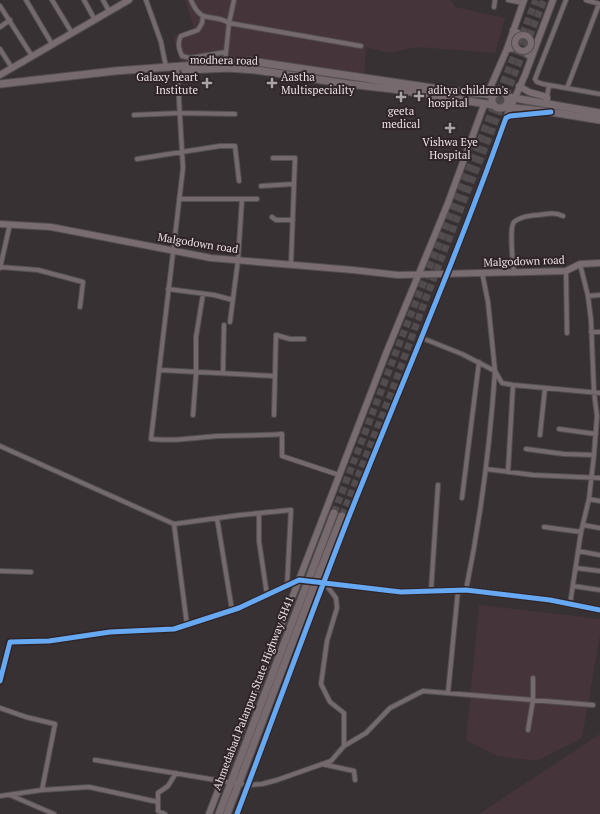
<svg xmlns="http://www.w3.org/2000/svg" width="600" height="814" viewBox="0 0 600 814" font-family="'PT Serif',serif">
  <rect width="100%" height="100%" fill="#373133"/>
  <path fill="#46343b" d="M185,0H451L455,7L505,18L495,53L418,47L388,53L366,47L364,75L354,73L249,58L180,61L173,36L194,28Z
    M479,605L600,619V635L582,738L537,761L497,756L466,740Z
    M600,734V814H479Z"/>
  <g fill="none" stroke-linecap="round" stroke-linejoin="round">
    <path stroke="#524c4e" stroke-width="7" stroke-dasharray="7 3.5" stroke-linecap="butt" d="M334,513L398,347L536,0
      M342,516L391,394L423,306L464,200L544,0"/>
    <defs>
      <path id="street" d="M26,0L52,44
        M52,0L72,33
        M84,0L95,20
        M103,0L109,11
        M146,0L161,42L166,67
        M191,0C202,26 212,12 229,23L225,62
        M234,0L229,23L361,46
        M508,0L523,3
        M566,0L535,79L537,82L543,84L600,94
        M586,0L600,4
        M0,6L32,56
        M494,7L495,0
        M203,16L202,23L198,30L181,36C177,43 179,49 182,56L190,58L226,52
        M0,27L10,20
        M0,49L12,68
        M177,66L183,168L151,439C174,442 196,437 219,436C240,435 261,436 282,434V456L339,475
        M567,88L599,4
        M547,97L549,85
        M134,115L180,113L235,114
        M273,158H295L291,264
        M137,159L220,146H235L239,181
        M261,186L294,184
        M179,199H257
        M272,217L276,220H293
        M0,267L38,270L83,282L80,307
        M0,268L10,224
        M566,271L567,333
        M482,272L488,302L495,371L502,383L513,385L600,393
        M514,272C513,264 509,228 514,222C520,217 531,215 538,215C547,214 554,212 563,216
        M168,289L214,295L233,300
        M588,296L600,295
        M230,322L238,260L242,199
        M591,332H600
        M422,338L462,354L495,371C490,445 481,517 466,590
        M159,370L274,376
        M223,373L224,325
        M193,415L196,375V337L203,294
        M274,415L276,335L290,339H304
        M559,429L596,434
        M540,435L545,388
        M0,446L174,524L240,515L291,510L287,586
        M526,449L564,454L594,455
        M486,469L533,475L600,478
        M508,472L513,385
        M462,498L479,362
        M589,499L600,501
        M259,514V541L267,595
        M217,518L232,610
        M174,524L187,625
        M583,525L600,528
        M544,527L581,532
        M578,551L600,555
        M576,568L600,571
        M0,571L31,572
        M324,582L336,598L337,608L327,641L321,684L330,702L344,713V746
        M573,586L600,590
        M431,591L438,485
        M570,604L581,532L589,499L594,455L597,416L594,392L591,320L588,296L580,264
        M0,681L10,642L49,641L110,632L174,629L239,608
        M448,693L458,590
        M0,708L26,717L55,724L42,790
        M528,730L533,700V678
        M95,760L222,781L248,785L262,784L277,780L331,761L344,746L366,733L390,708L423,691L593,705
        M322,764L354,771L355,780
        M10,795L54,814
        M0,796L42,790L89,787L158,802
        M165,814L158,811V793L168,786L176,773"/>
      <path id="secondary" d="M513,30L521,35
        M507,49L517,48
        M524,51L531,58
        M0,75L129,0
        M519,86L529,92L547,97V104
        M487,95L507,49L524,0
        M506,118L525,75L553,0
        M0,224L51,227L211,258L353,270L398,275L566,271L580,264L600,263
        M239,608L299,580L401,592L466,590L550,600L600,610
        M209,814L387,351L448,203L484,105
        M237,814C274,716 310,617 348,519C400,388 456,258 503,126L506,118L510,116L542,113"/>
      <path id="primary" d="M185,70L228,68L256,70L348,84L393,89L493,105
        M0,84L115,71L250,61L446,90L494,95
        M492 100a8 8 0 1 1 16 0a8 8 0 1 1-16 0Z
        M508,97L600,113
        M505,107L551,112L600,120
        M219,814L334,513
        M227,814L316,581L342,516"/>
    </defs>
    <use href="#street" stroke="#534e4f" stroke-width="6"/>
    <use href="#secondary" stroke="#534e4f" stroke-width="8"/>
    <use href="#primary" stroke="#534e4f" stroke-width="9"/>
    <use href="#street" stroke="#746a6e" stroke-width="4"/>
    <use href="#secondary" stroke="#786c70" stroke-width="6"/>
    <use href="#primary" stroke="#776a6e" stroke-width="7"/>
    <defs>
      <path id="secondary-bridge" d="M515 43a8 8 0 1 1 16 0a8 8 0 1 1-16 0Z"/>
    </defs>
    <use href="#secondary-bridge" stroke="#534e4f" stroke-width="8" stroke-linecap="butt"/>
    <use href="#secondary-bridge" stroke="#786c70" stroke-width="6"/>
    <defs>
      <path id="cycleway" d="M0,681L10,642L49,641L110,632L174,629L239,608L299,580L401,592L466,590L550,600L600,610
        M237,814C274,716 310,617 348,519C400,388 456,258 503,126L506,118L510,116L551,112"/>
    </defs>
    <use href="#cycleway" stroke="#2f2428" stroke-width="8"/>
    <use href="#cycleway" stroke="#66a8f1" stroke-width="5"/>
  </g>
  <g fill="#aba4a6" stroke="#2f2428" stroke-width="1.5">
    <path d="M205 77h4v4h4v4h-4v4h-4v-4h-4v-4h4z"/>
    <path d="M270 77h4v4h4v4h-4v4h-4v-4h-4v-4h4z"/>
    <path d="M417 90h4v4h4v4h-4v4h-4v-4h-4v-4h4z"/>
    <path d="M399 91h4v4h4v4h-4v4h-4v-4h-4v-4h4z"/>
    <path d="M448 122h4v4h4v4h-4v4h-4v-4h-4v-4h4z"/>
  </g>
  <g text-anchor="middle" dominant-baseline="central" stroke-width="4" stroke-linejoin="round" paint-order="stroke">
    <g font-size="11" fill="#eae2e4" stroke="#2f2428">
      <text transform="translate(224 60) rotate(1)">modhera road</text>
      <text transform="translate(198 243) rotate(9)">Malgodown road</text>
      <text transform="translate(524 261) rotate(-2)">Malgodown road</text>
      <text transform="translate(253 693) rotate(-69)">Ahmedabad Palanpur State Highway SH41</text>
    </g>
    <g font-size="11" fill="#eae2e4" stroke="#2f2428" text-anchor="start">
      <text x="198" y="77" text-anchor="end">Galaxy heart<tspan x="198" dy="13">Institute</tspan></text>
      <text x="281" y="77">Aastha<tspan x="281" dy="13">Multispeciality</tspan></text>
      <text x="428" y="90">aditya children's<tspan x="428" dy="13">hospital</tspan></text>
      <text x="401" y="111" text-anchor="middle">geeta<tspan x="401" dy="13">medical</tspan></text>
      <text x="450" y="142" text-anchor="middle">Vishwa Eye<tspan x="450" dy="13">Hospital</tspan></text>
    </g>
  </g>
</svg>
